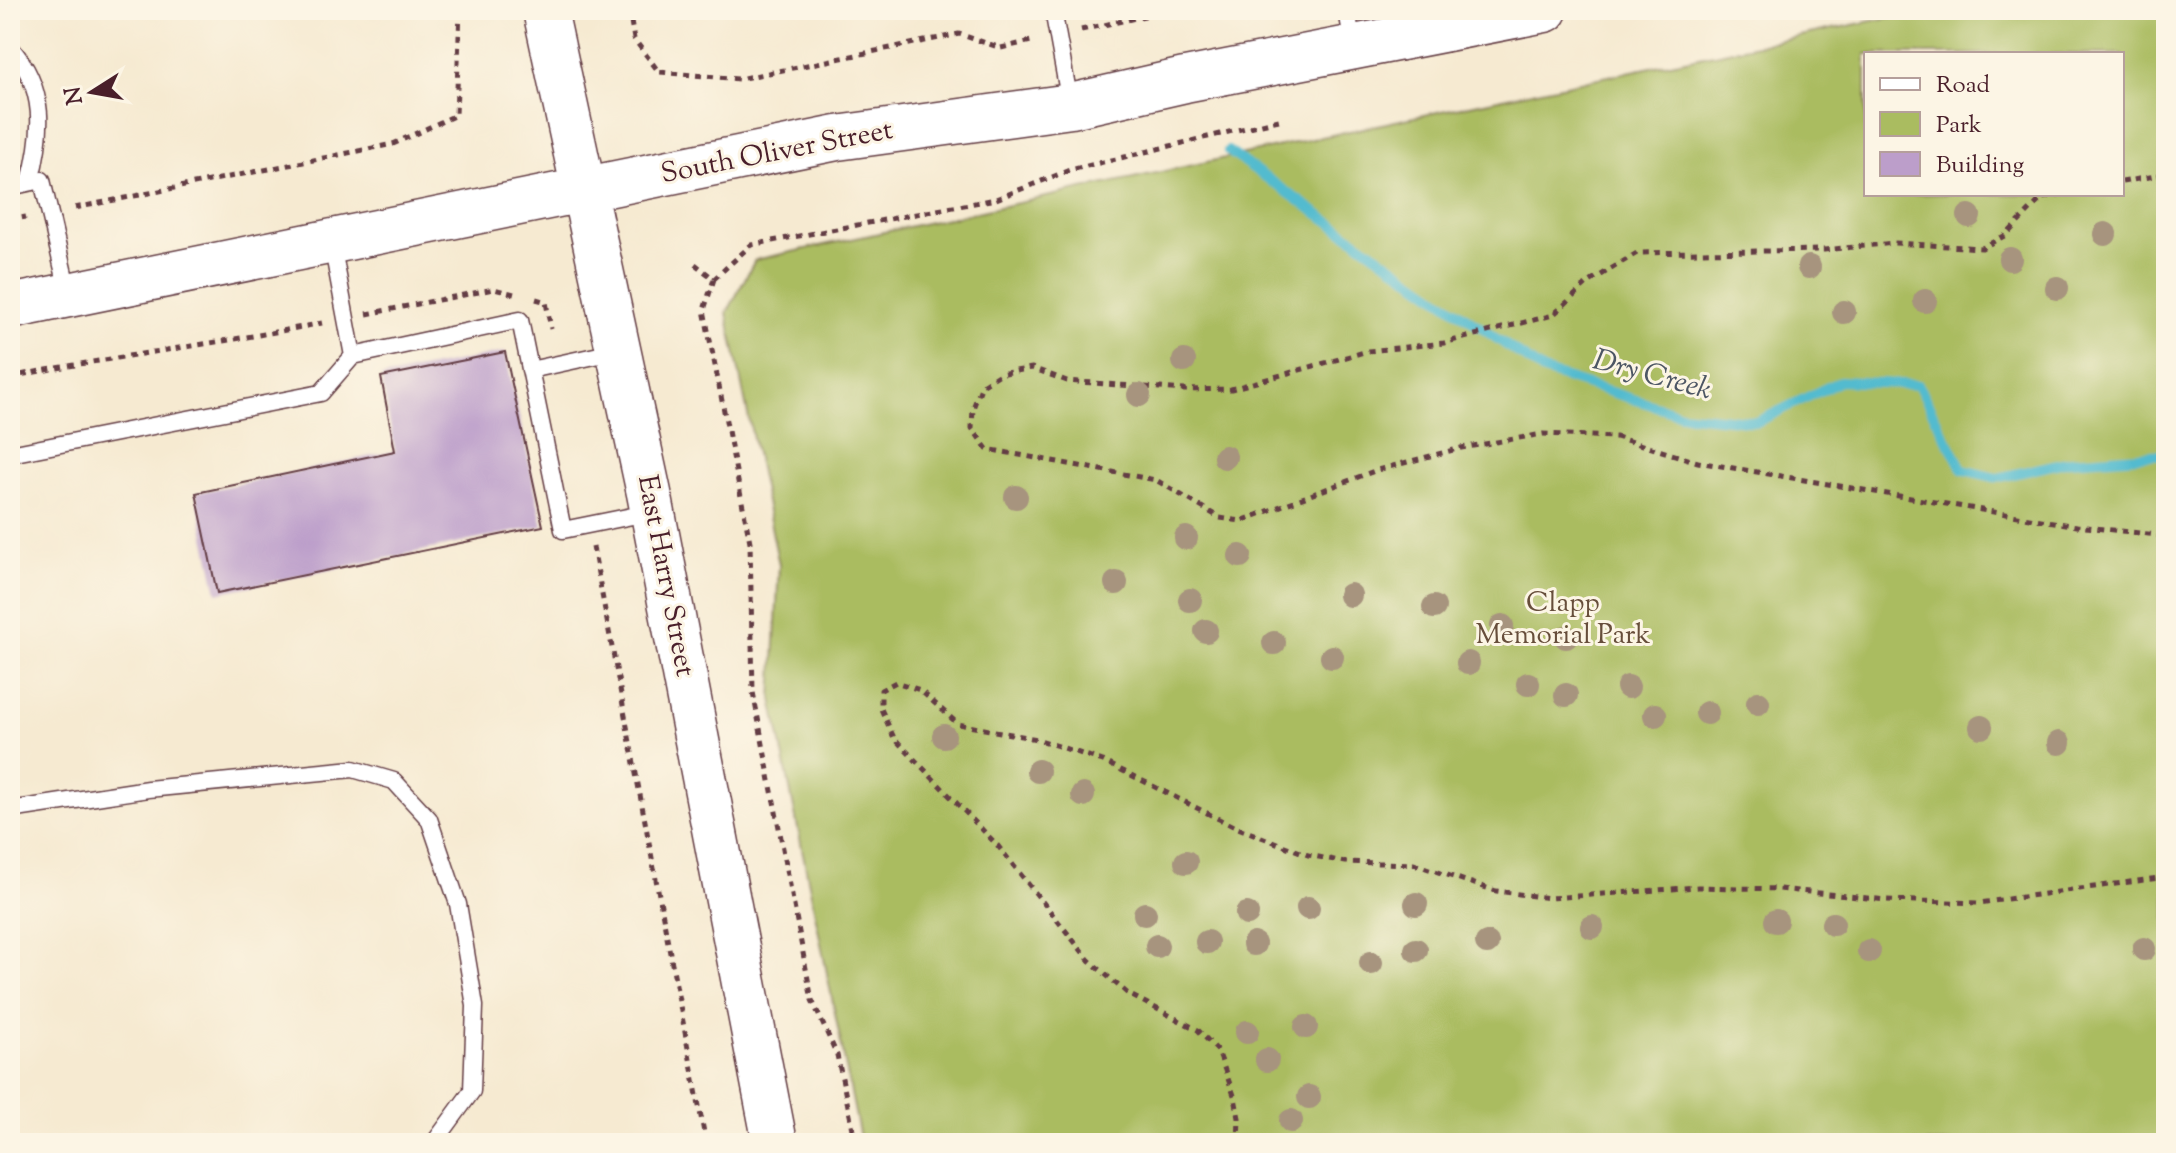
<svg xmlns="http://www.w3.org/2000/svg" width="2176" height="1153" viewBox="0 0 2176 1153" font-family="'Sorts Mill Goudy',serif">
  <rect width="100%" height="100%" fill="#fcf5e5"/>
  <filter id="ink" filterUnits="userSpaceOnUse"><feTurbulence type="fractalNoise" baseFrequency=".0125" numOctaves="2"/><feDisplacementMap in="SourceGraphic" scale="16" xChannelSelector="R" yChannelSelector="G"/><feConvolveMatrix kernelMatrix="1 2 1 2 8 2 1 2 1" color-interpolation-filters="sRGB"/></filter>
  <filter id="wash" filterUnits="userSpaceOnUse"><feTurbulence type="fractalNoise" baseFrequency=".006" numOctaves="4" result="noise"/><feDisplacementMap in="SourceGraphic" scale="32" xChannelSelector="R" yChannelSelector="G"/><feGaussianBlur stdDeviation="1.8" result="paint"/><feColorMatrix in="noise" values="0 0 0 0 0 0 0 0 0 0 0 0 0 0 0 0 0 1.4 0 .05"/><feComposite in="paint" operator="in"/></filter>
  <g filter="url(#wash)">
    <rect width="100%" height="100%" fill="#f6ead1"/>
    <path fill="#aabc60" stroke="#7a6e46" stroke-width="2" fill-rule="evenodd" d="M1924,10H2166V1143H861L772,699L779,565L727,313L755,260L1465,106ZM1866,54H2122V194H1866Z"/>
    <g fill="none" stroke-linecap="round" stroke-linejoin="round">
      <path stroke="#52bbcf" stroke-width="10" d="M1228,151L1543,371L1681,414L1757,422L1840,381L1918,385L1963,470L1997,478L2070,461L2166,454"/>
    </g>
    <g id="blocks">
      <path fill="#bc9eca" d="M505,352L543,526L217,593L196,493L395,451L381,377Z"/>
    </g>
  </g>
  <g filter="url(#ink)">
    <use href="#blocks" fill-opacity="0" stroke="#643d44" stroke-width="2"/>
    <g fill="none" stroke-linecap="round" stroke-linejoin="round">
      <defs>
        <path id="service" d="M1053,10L1070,103
          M1347,10L1353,46
          M10,47C47,88 43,132 30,182
          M10,187L42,180L69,295
          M332,244L353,356
          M530,370L618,351
          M10,454L321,393L353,356L520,320L563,530L652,512
          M10,810L148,789L353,769L394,781L429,819L458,904L475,1006L472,1091L434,1143"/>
        <path id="secondary" d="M545,10L649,493L775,1143
          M10,307L837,138L1071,106L1185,80L1545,10"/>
      </defs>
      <use href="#service" stroke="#643d44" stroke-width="19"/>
      <use href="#secondary" stroke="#643d44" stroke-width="47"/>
      <path stroke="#643d44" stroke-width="5" stroke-dasharray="6 6" stroke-linecap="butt" d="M629,10L634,39L659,72L739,79L959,34L1001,48L1036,40
        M1081,30L1172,10
        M2122,182L2166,174
        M2061,194L2042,198L2006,235L1982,248L1894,243L1824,250L1637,253L1588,283L1553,315L1444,343L1368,351L1231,389L1185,390L1067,381L1032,368L1000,374L982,385L973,408L972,428L987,449L1156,480L1220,518L1241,521L1377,470L1461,448L1543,434L1616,437L1698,462L2077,526L2166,536
        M75,208L393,144L456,115L460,10
        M10,220L26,217
        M695,264L714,279L751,245L996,199L1070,170L1283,119
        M714,279L704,310L750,542L753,692L812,1000L837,1055L856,1143
        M536,299L546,302L551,329
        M367,314L494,289L514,294
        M10,377C114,356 219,344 322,323
        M593,547L706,1143
        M1238,1143L1239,1118L1235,1098L1218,1051L1198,1030L1128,994L1089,960L998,846L894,738L881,709V690L896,682L920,690L958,724L1037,739L1103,761L1233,826L1308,855L1345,862L1414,864L1496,891L1550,898L1698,887L1779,889L1887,900L1979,903L2166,877
        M1787,1143C1833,1136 1879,1139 1925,1143
        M2158,1143L2166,1141"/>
      <use href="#service" stroke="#fff" stroke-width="16"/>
      <use href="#secondary" stroke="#fff" stroke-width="44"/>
    </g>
    <g fill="#a7947e">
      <circle cx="1969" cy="216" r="12"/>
      <circle cx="2105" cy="234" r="12"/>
      <circle cx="2010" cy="259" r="12"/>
      <circle cx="1809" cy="267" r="12"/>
      <circle cx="2057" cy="288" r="12"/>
      <circle cx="1925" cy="301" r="12"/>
      <circle cx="1844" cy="312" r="12"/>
      <circle cx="1184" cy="361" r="12"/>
      <circle cx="1139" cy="395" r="12"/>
      <circle cx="1225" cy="457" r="12"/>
      <circle cx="1016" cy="497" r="12"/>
      <circle cx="1186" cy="538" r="12"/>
      <circle cx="1240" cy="556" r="12"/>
      <circle cx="1116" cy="583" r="12"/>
      <circle cx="1350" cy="595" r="12"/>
      <circle cx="1190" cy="600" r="12"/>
      <circle cx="1434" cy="607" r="12"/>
      <circle cx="1502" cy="626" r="12"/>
      <circle cx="1206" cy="631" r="12"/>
      <circle cx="1566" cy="637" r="12"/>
      <circle cx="1274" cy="643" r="12"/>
      <circle cx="1332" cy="657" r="12"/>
      <circle cx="1468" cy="663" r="12"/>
      <circle cx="1528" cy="684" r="12"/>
      <circle cx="1628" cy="687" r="12"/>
      <circle cx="1566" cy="695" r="12"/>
      <circle cx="1758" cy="703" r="12"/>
      <circle cx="1707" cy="713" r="12"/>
      <circle cx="1655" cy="715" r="12"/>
      <circle cx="1981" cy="727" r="12"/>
      <circle cx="944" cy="736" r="12"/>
      <circle cx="2059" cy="743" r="12"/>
      <circle cx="1038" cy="771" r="12"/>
      <circle cx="1083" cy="795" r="12"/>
      <circle cx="1186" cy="862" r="12"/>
      <circle cx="1416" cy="904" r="12"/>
      <circle cx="1308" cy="908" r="12"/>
      <circle cx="1145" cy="914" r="12"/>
      <circle cx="1247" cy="914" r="12"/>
      <circle cx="1776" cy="921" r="12"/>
      <circle cx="1833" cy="924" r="12"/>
      <circle cx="1592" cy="927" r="12"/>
      <circle cx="1207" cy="942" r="12"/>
      <circle cx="1487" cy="943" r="12"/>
      <circle cx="1254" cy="944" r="12"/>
      <circle cx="1157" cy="946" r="12"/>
      <circle cx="2144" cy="949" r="12"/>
      <circle cx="1416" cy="950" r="12"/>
      <circle cx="1869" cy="951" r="12"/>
      <circle cx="1371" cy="963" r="12"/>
      <circle cx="1306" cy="1027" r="12"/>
      <circle cx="1247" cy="1032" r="12"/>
      <circle cx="1267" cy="1060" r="12"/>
      <circle cx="1309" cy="1097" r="12"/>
      <circle cx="1291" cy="1121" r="12"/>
    </g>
  </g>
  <g text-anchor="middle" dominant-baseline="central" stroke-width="6" stroke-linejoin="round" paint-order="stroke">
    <g font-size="28" fill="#4a1f2b" stroke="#fcf5e5">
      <text transform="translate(777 153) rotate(-11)">South Oliver Street</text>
      <text transform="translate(665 576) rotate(79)">East Harry Street</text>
    </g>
    <g font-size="28" fill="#674e3b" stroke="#fcf5e5">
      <text x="1563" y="604">Clapp<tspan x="1563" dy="32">Memorial Park</tspan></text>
    </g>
    <g font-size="30" font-style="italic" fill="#4d5664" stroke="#fcf5e5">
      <text transform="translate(1652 376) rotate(15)">Dry Creek</text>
    </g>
  </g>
  <rect width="2176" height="1153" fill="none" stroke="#fcf5e5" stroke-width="40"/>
  <rect x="1864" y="52" width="260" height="144" fill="#fcf5e5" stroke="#b59f9b" stroke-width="2"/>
  <rect x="1880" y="78" width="40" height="12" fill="#ffffff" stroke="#b59f9b" stroke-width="2"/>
  <text x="1936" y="92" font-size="24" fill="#4a1f2b">Road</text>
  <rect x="1880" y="112" width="40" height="24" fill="#aabc60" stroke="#b59f9b" stroke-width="2"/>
  <text x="1936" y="132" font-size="24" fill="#4a1f2b">Park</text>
  <rect x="1880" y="152" width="40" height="24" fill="#bc9eca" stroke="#b59f9b" stroke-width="2"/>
  <text x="1936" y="172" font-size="24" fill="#4a1f2b">Building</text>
  <g transform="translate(92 92) rotate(259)" stroke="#fcf5e5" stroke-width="6" paint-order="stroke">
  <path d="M0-6L14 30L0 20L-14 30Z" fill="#4a1f2b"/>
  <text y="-12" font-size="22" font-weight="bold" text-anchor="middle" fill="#4a1f2b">N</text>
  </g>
</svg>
